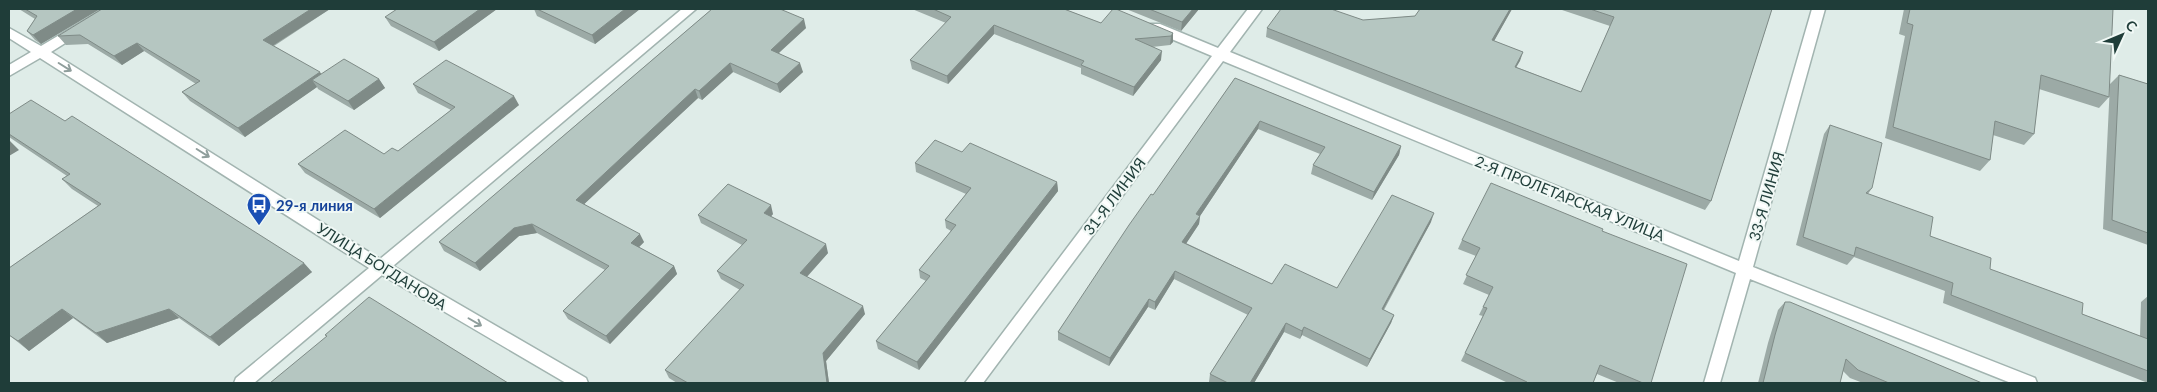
<svg xmlns="http://www.w3.org/2000/svg" width="2157" height="392" viewBox="0 0 2157 392" font-family="Lato,sans-serif">
  <rect width="100%" height="100%" fill="#dfece8"/>
  <g fill="none" stroke-linecap="round" stroke-linejoin="round">
    <defs>
      <path id="minor" d="M103,9H119L51,52L380,259L682,9H696L393,266L586,378L588,383H566L382,275L254,383H234L236,378L369,268L40,58L9,76V65L31,52L9,38V28L41,46Z
        M1248,9H1262L1230,52L1739,261L1812,9H1825L1753,267L2035,378L2037,383H2011L1750,279L1720,383H1704L1736,273L1223,61L983,383H965L1212,56L1150,30L1148,27L1150,24H1160L1218,48Z"/>
    </defs>
    <use href="#minor" stroke="#a2b4b0" stroke-width="3"/>
    <use href="#minor" fill="#fff" fill-rule="evenodd"/>
  </g>
  <path fill="#9caaa6" d="M19,9H100L41,44L35,40L27,31L35,19Z
    M330,9L274,46L321,74L379,79L385,88L354,110L318,89L317,87L245,137L190,101L182,92L196,84L144,51L122,65L88,44L66,45L58,36Z
    M497,9L439,51L391,26L385,17Z
    M534,9H640L595,44L537,16Z
    M712,9L806,28L779,53L803,72L780,93L733,72L702,100L698,98L584,204L644,242L639,247L674,266L677,274L610,344L568,319L563,311L605,270L537,233L519,236L480,271L444,251L439,242Z
    M912,9H1064L1101,23L1173,33V42L1170,45L1152,47L1161,60L1133,96L1081,74V68L994,34L948,84L912,69L910,60L946,23Z
    M1126,9H1199L1181,31Z
    M1420,9H1512L1494,41L1523,52L1516,67L1581,92L1610,26L1559,9H1772L1711,201L1705,210L1266,37L1267,28L1415,16Z
    M1904,9H2113L2109,97L2099,108L2039,89L2034,134L2024,145L1993,135L1990,160L1980,171L1885,138L1905,36L1899,34Z
    M2119,75L2148,84V245L2103,229L2110,84Z
    M1235,78L1401,146L1399,155L1372,200L1311,174L1313,165L1320,154L1258,129L1200,216L1199,224L1186,243L1272,284L1337,288L1431,222L1384,310L1394,315L1391,323L1367,367L1302,335L1300,339L1284,332L1254,383H1211L1209,382L1210,374L1248,315L1174,279L1155,310L1148,307L1109,366L1058,340V332Z
    M413,84L519,105L380,218L305,173L298,164L384,154L398,151L451,110L418,93Z
    M9,114L312,272L219,346L179,318L107,343L73,318L29,351L9,335V268L98,206L72,189L62,179L67,176L9,137Z
    M1830,125L1872,188L1868,194L1930,236L1990,269L2082,314L2140,336L2141,302L2148,296V383L1943,303L1945,291L1854,257L1847,265L1796,245L1824,134Z
    M962,152L1057,182L1058,191L919,370L878,349L876,341L926,281L920,278L919,270L951,231L946,228L945,220L966,194L916,172L915,163Z
    M773,214L771,216L828,253L807,277L865,314L826,361L829,383H677L669,378L665,370L740,290L721,279L717,271L742,245L701,223L698,215Z
    M1602,231L1651,383H1619L1597,374L1593,383H1508L1461,361L1483,316L1479,315L1489,295L1463,284L1476,256L1458,249L1462,240Z
    M1785,302L1982,383H1863L1850,378L1843,371L1840,383H1758L1768,343L1778,310Z"/>
  <path fill="#7f8b87" d="M77,9H100L41,44L33,35Z
    M311,9H330L269,48L263,40Z
    M480,9H497L439,51L434,42Z
    M625,9H640L595,44L592,35Z
    M1193,9H1199L1181,31L1182,22Z
    M1510,9H1512L1489,50L1492,40Z
    M804,19L806,28L773,58L771,50Z
    M994,25V34L948,84L947,76Z
    M1173,33V42L1170,45L1171,36Z
    M137,43L144,51L122,65L114,56Z
    M1162,51L1161,60L1133,96L1134,87Z
    M1523,52L1520,61L1511,76L1515,67Z
    M730,63L733,72L702,100L699,91Z
    M800,63L803,72L780,93L777,84Z
    M320,72L326,81L312,80L317,87L245,137L238,128Z
    M379,79L385,88L354,110L348,101Z
    M695,89L698,98L580,208L576,200Z
    M514,96L519,105L380,218L374,209Z
    M1260,121L1258,129L1200,216L1199,224L1182,250V242L1196,214Z
    M10,141L19,150L9,156V142Z
    M1401,146L1399,155L1372,200L1374,192Z
    M1057,182L1058,191L919,370L917,362Z
    M771,205L773,214L767,221L764,213Z
    M1434,213L1431,222L1379,317L1382,309Z
    M532,224L537,233L519,236L480,271L475,263L514,228Z
    M640,234L644,242L635,251L631,243Z
    M826,244L828,253L802,282L800,273Z
    M304,263L312,272L219,346L210,337Z
    M674,266L677,274L610,344L606,336Z
    M1175,271L1174,279L1155,310V302Z
    M1149,299L1148,307L1109,366L1110,358Z
    M863,306L865,314L826,361L829,383H827L823,353Z
    M62,309L73,318L29,351L18,341Z
    M169,309L179,318L107,343L96,333Z
    M1394,315L1391,323L1367,367L1370,359Z
    M1286,323L1284,332L1254,383H1250Z
    M1304,327L1302,335L1300,339L1302,331Z"/>
  <path fill="#b5c6c1" stroke="#7f8b87" d="M25,9H77L33,35L27,31L37,16Z
    M102,9H311L263,40L320,72L238,128L182,92L200,81L137,43L114,56L80,35L58,36Z
    M397,9H480L434,42L385,17Z
    M537,9H625L592,35Z
    M712,9H780L804,19L771,50L800,63L777,84L730,63L699,91L695,89L576,200L640,234L631,243L674,266L606,336L563,311L609,266L532,224L514,228L475,263L439,242Z
    M933,9H1064L1101,23L1113,9H1116L1173,33L1171,36L1135,39L1162,51L1134,87L1081,65L1084,61L994,25L947,76L910,60L951,17Z
    M1149,9H1193L1182,22Z
    M1281,9H1331L1363,20L1415,16L1420,9H1510L1492,40L1523,52L1515,67L1581,92L1614,17L1590,9H1772L1711,201L1267,28Z
    M1910,9H2113L2109,97L2041,75L2034,134L1995,121L1990,160L1893,127L1913,25L1907,23Z
    M344,59L379,79L348,101L312,80Z
    M446,60L514,96L374,209L298,164L345,130L384,154L392,148L398,151L455,107L413,84Z
    M2119,75L2148,84V233L2112,220Z
    M1235,78L1401,146L1374,192L1313,165L1325,147L1260,121L1196,214L1200,216L1182,242L1272,284L1285,264L1337,288L1392,195L1434,213L1382,309L1394,315L1370,359L1304,327L1302,331L1286,323L1250,383H1228L1210,374L1252,308L1175,271L1155,302L1149,299L1110,358L1058,332L1129,225L1151,194L1153,195Z
    M31,100L65,121L72,116L304,263L210,337L169,309L96,333L62,309L18,341L9,335V268L101,204L62,179L70,174L9,134V114Z
    M1830,125L1882,143L1872,188L1866,193L1933,217L1930,236L1991,258L1990,269L2083,303L2082,314L2148,339V371L1951,295L1953,283L1856,247L1854,256L1803,237Z
    M935,140L962,152L970,143L1057,182L917,362L876,341L930,276L919,270L956,225L945,220L971,188L915,163Z
    M1491,183L1603,229L1602,231L1687,264L1651,383H1643L1600,365L1593,383H1526L1527,382L1465,353L1487,308L1483,307L1493,287L1466,275L1480,248L1462,240Z
    M728,184L771,205L764,213L826,244L800,273L863,306L823,353L827,383H688L665,370L744,285L717,271L747,240L698,215Z
    M369,297L508,383H270L327,336L325,335Z
    M1785,302H1790L1982,383H1889L1858,370L1846,359L1840,383H1763L1775,335Z"/>
  <defs><path id="oneway-shaft" d="M-6 0H5M1.5-3L5.5 0L1.5 3" fill="none" stroke-width="1.6" stroke-linecap="round" stroke-linejoin="round" transform="scale(1.25)"/></defs>
  <g stroke="#8f9e9c">
    <use href="#oneway-shaft" transform="translate(65 67) rotate(32)"/>
    <use href="#oneway-shaft" transform="translate(203 153) rotate(32)"/>
    <use href="#oneway-shaft" transform="translate(475 322) rotate(30)"/>
  </g>
  <defs>
    <symbol id="bus-pin" viewBox="-11 -11 22 30"><path d="M0 17L-7.5 6A9.5 9.5 0 1 1 7.5 6Z" fill="#1a4fb4" stroke="#f0f8f5"/><path d="M-5-6H5V4H4V6H2V4H-2V6H-4V4H-5ZM-3.5-4V0h7V-4ZM-3.5 1.2v1.5H-2V1.2ZM2 1.2v1.5H3.5V1.2Z" fill="#fff"/></symbol>
  </defs>
  <g fill-rule="evenodd">
    <use href="#bus-pin" x="245" y="191" width="28" height="38"/>
  </g>
  <g text-anchor="middle" dominant-baseline="central" stroke-width="4" stroke-linejoin="round" paint-order="stroke">
    <g font-size="15" fill="#1f3d39" stroke="#f0f8f5">
      <text transform="translate(1114 196) rotate(-53)">31-Я ЛИНИЯ</text>
      <text transform="translate(1766 196) rotate(-74)">33-Я ЛИНИЯ</text>
      <text transform="translate(1570 198) rotate(22)">2-Я ПРОЛЕТАРСКАЯ УЛИЦА</text>
      <text transform="translate(382 266) rotate(32)">УЛИЦА БОГДАНОВА</text>
    </g>
    <g font-size="15" font-weight="bold" fill="#164399" stroke="#f0f8f5" text-anchor="start">
      <text x="276" y="205">29-я линия</text>
    </g>
  </g>
  <rect width="2157" height="392" fill="none" stroke="#1f3d39" stroke-width="20"/>
  <g transform="translate(2122 35) rotate(46)" stroke="#f0f8f5" stroke-width="4" paint-order="stroke">
  <path d="M0-4L9 19L0 12L-9 19Z" fill="#1f3d39"/>
  <text y="-8" font-size="14" font-weight="bold" text-anchor="middle" fill="#1f3d39">С</text>
  </g>
</svg>
